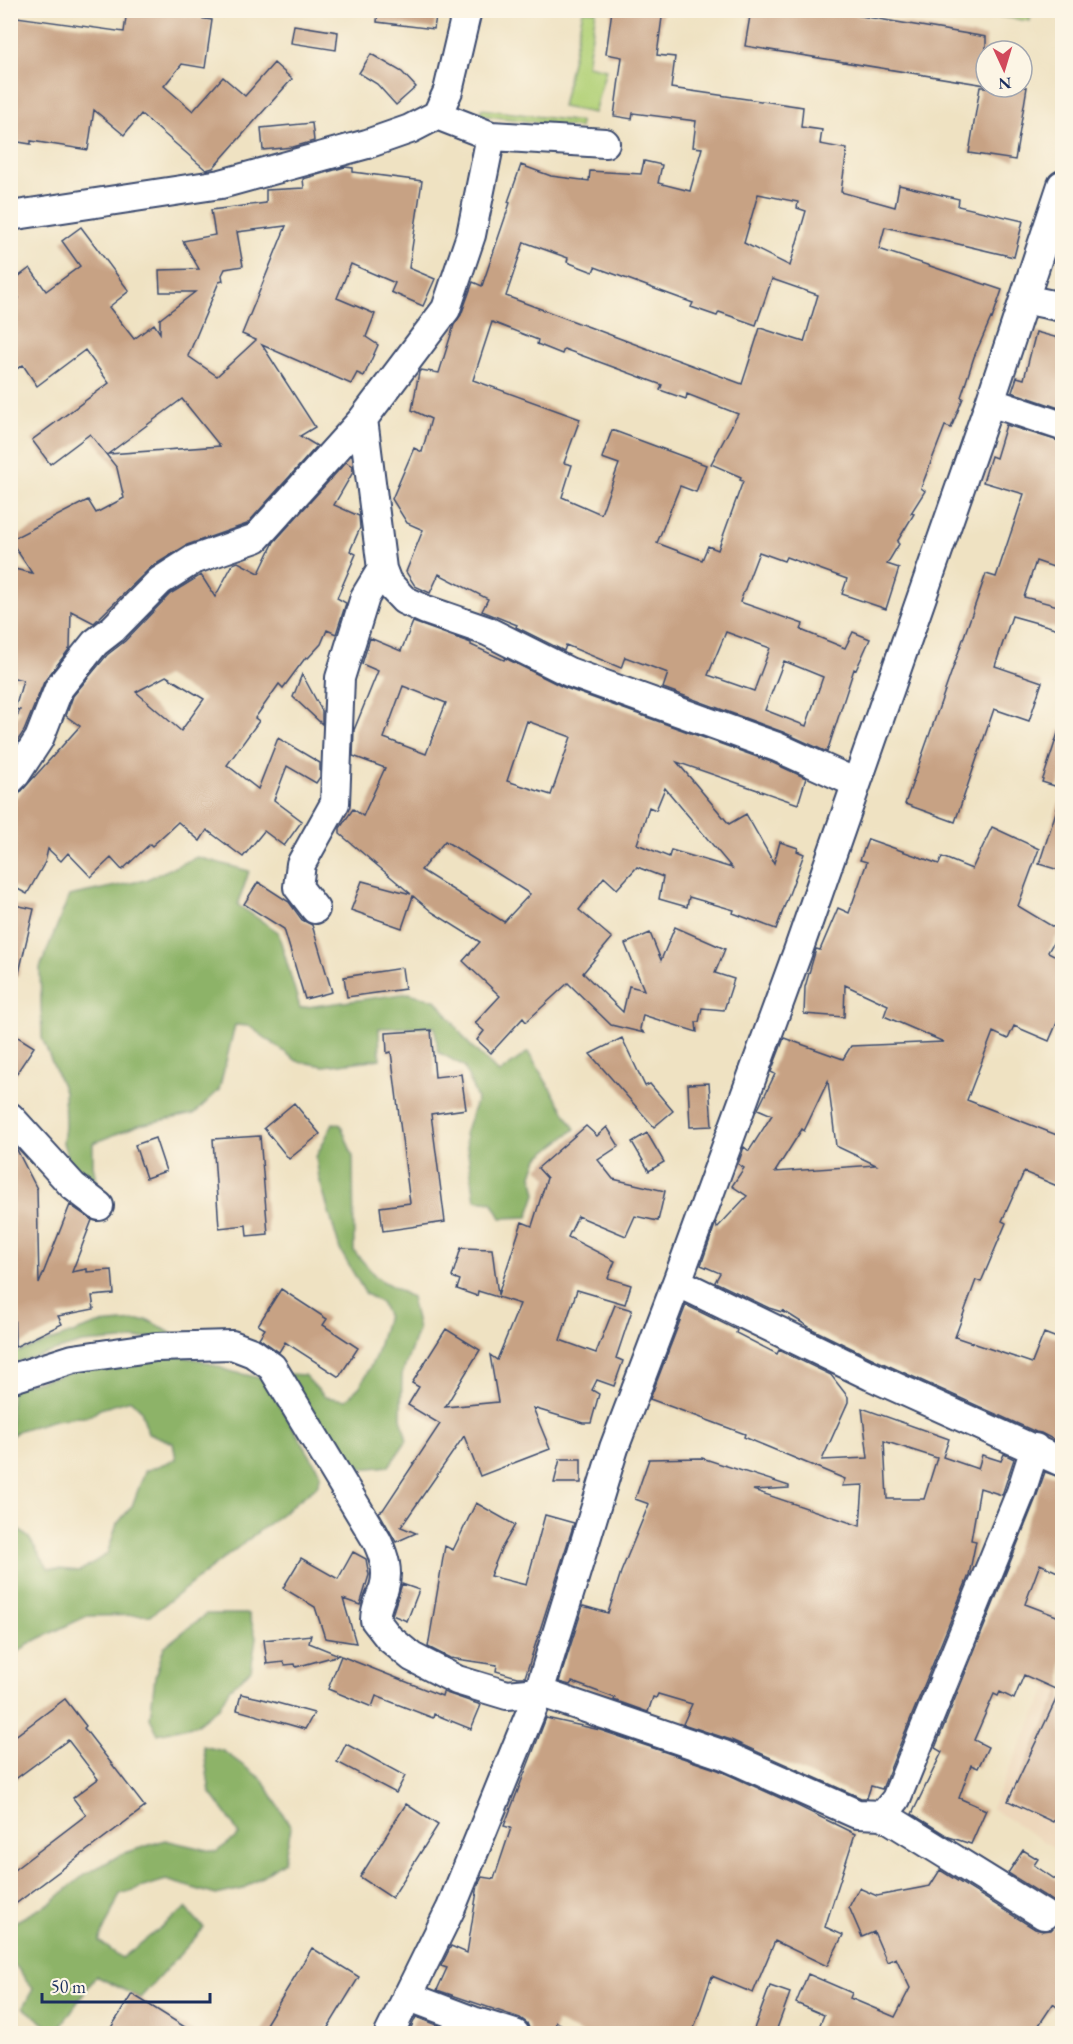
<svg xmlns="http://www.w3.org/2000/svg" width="1073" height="2044" viewBox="0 0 1073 2044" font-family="'EB Garamond',serif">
  <rect width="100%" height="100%" fill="#fcf5e5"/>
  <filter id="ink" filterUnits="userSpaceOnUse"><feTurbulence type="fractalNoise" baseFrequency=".0167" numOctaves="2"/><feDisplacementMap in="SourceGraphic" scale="12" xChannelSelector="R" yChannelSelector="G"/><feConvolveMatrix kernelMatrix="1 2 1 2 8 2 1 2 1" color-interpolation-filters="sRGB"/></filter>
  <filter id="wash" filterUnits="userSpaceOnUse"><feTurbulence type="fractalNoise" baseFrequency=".008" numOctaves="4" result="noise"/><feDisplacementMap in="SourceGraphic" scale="24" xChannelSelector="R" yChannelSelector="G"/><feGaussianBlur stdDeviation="1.35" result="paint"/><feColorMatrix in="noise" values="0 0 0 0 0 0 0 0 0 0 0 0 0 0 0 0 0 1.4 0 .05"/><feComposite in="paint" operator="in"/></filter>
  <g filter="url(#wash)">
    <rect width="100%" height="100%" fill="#efe2c2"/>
    <path fill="#edd7bb" d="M1062,1658V1853L991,1808Z"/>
    <path fill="#b2d178" stroke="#66806b" stroke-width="1.5" d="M583,11H596L587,65L606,69L594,113L562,107Z
      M961,11L1031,10V11L1030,21Z
      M481,109L580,122V128L481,115Z"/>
    <path fill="#8db368" stroke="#547163" stroke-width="1.5" d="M197,857L249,871L238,905L278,932L300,1008L409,993L437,1001L468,1043L499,1073L528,1052L575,1129L538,1158L532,1175L536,1194L528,1217L501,1218L492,1202L475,1200L465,1133L477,1099L464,1066L438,1052L435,1027L379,1028L380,1059L324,1066L297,1061L249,1026L235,1025L219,1090L194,1114L139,1125L93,1143V1165L97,1185L74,1177L63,1143L65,1126L64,1091L42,1038L40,968L69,896L145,880Z
      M333,1123L341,1125L353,1157L354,1251L377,1278L411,1297L418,1330L402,1375L401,1418L407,1440L389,1466L361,1469L326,1435L289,1374L304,1375L325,1397L346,1400L361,1385L376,1355L387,1315L381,1303L365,1293L340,1250L319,1178L316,1157Z
      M148,1320L176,1336L82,1343L11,1364V1352H19L98,1324Z
      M164,1353L201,1360L229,1371L264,1379L321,1474L317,1486L151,1615L87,1616L28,1644L11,1659V1523L29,1538L48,1568L80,1571L107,1554L117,1524L132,1506L145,1471L176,1459L173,1443L148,1433L141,1410L131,1400L100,1409L92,1415L55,1420L20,1430L11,1436V1388L109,1363Z
      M206,1614H249L256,1637L251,1670L229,1689L219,1707L196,1725L158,1734L150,1718L155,1677L164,1647Z
      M203,1746L223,1751L263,1780L291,1828L284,1861L243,1889L216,1895L166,1880L120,1894L99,1941L122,1958L186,1908L204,1928L140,1998L96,1976L56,2033L23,2007L33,1989L16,1966L11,1965V1924L50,1903L84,1875L122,1854L165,1840L216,1852L239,1835L228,1816L210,1792Z"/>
    <g id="blocks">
      <path fill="#c7a284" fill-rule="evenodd" d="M127,10H148L212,20L205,68L182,64L164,86L193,111L223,77L245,96L274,63L292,79L213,168L206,170L141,114L124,135L94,110L88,150L31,141V144L12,141L15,121L10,120V16L124,32Z
        M378,10H437L434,29L377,22Z
        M612,10H663L657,55L675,57L671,88L803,107L801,127L822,130L820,144L847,149L841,192L895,207L899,185L959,199L958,206L1023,221L1014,257L885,227L879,249L1002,290L992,319L991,318L974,357L961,397L963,398L951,428L945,426L921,488L925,491L911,513L914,514L897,542L899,544L887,564L899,568L886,609L842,594L847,579L786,557L784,561L759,552L740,602L803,624L801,630L845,648L853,632L870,639L856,670L854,669L827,752L783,732L663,688L668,673L625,657L621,668L566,645L564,651L516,627L517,625L482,611L488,599L439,574L430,593L415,586L406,572L423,530L407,523L392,499L414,448L422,452L431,419L412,410L419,372L421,370L439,373L454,325L461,315L473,282L482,286L510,203L508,202L521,165L551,176L589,181L590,171L641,174L644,161L662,165L658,183L690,191L702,148L693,147L696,121L633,113L632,119L614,116L622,57L606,54ZM758,194L798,202L797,208L806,211L790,266L744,243ZM524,242L568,258L567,262L593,272L595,267L693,303L691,307L717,316L719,312L756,325L772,279L818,295L804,342L760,328L742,384L506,296ZM492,322L538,340L537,344L562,354L564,349L662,385L660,390L686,399L687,394L738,414L711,464L741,477L740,480L743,481L718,550L708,546L702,560L657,543L680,486L696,492L706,465L612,430L602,458L619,464L601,514L562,497L572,465L564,463L580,419L473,380ZM726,632L770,648L754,691L708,675ZM784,661L823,677L806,726L765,710Z
        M751,10H825L986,37V85L745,46Z
        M294,25L338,32L336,50L291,43Z
        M371,54L402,72L416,87L396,105L377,84L359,73Z
        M980,87H1027L1015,160L969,153Z
        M312,123L314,141L293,147L263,150L261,128Z
        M345,167L353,168V172L422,181L409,268L435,279L423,306L391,292L395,283L351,264L337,298L375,314L366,337L378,345L364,376L357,373L351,384L262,345L315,427L300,436L317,446L247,524L187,545L151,567L94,623L71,611L70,648L44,682L24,731L10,752V730L20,710L15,709L23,680L10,677V568L32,573L10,540L88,500L96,513L124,498L117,468L90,434L50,464L32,440L109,383L85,350L37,386L23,365L10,373V304L19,298L10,283L30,268L46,291L80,266L62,241L81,227L129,291L109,307L134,339L154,324L160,333V319L195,292H160L159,270L199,269L183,241L215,235L211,210L266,203V190L304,188L303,179ZM286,226L242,334L256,340L217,376L188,356L219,282L223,281L222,275L225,269L243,266L237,232ZM182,399L220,446L108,454Z
        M1036,332L1062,339V409L1012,392L1017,377L1024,379Z
        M1006,425L1062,442V570L1036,561L1024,597L1062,607V630L1012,616L995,666L1042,682L1029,721L994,709L955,822L905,804L986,574L996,577L1024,494L983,482L991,456L996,458Z
        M346,462L352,466L353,472L334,505L359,516L360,528L350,551L356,554L337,598L346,603L336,634L327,630L321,644L308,658L306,657L283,688L279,684L255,718L259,721L227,765L258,789L278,738L320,763V777L316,783L287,766L274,800L302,821L284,846L264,831L243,857L207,830L200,841L178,822L152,846L150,844L122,870L111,858L91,877L68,853L61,861L48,849L45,862L27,894L10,885V804L80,726L66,716L73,696L107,655L125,641L170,594L201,575L215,597L233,564L238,562L259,573L274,542ZM166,676L204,699L181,731L136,692Z
        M413,622L471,643V645L504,660L505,658L563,687L771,762L806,778L798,804L677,762L729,824L746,814L774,863L780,842L798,848L797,851L804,854L776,929L733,913L734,910L689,897L687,907L659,899L663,877L637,867L617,889L604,877L579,910L612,938L583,973L623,1012L629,986L644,990L625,944L650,933L661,960L675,927L725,949L715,973L734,979L724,1010L702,1008L699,1022H696L697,1032L643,1015L640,1029L644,1033L611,1025L568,983L526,1022L523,1018L491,1053L477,1040L484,1031L475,1023L500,996L463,961L480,942L432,912L413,896L402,928L351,910L362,881L411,894L340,834V828L353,809L363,816L385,768L353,756L354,730L378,671L362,664L370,638L401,651ZM403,686L446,703L426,754L384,738ZM527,721L571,737L551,795L507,781ZM665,788L732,868L671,850L669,857L637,844L649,807L656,810ZM445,841L492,870L530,894L504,922L421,870Z
        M302,674L322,711V724L293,697Z
        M1059,730L1062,731V774L1058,787L1042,782Z
        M1059,803L1062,804V871L1039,864Z
        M992,827L1039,849L1018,906L1060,931L1048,952L1062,959V1011L1049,1041L1014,1026L1008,1039L993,1032L967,1100L1062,1137V1188L1024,1172L1002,1221L1006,1223L981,1282L976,1280L955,1337L1032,1363L1044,1333L1062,1340V1444L1041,1433L1036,1432L878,1361L812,1329L782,1310L785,1313L769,1308L715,1282L720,1273L701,1265L716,1222L717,1228L747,1196L732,1186L744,1168L738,1164L744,1147L749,1151L772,1115L758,1109L775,1074L771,1072L784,1038L843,1059L851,1046L944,1042L884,1016L888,1005L845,985L844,1017L804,1014L805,987L816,949L820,950L838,908L849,913L867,862L860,860L868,839L939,864L942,857L972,869ZM828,1081L836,1146L876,1165L775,1172L802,1129L804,1131Z
        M258,882L289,902L302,920L312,925L332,992L305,999L284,929L244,904Z
        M10,904L34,909L18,977L10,976Z
        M402,968L405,989L347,997L344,977Z
        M431,1030L435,1077L461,1074L466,1109L431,1114L445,1222L383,1231L380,1207L410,1203L391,1052L387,1053L386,1033Z
        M10,1032L34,1047L10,1083Z
        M622,1038L645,1086L650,1084L673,1111L654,1127L590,1054Z
        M709,1083L712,1126L690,1127L688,1084Z
        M294,1103L320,1134L289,1159L264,1128Z
        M586,1126L597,1136L607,1127L619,1146L598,1160L613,1179L665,1191L658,1221L635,1216L626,1236L578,1216L568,1237L615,1261L608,1278L631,1285L625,1304L577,1290L560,1340L596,1353L615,1305L632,1310L616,1358L623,1361L614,1386L597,1380L592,1390L599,1394L591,1423H583L533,1408L550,1449L480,1476L464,1436L401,1527L416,1533L396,1542L379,1512L383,1510L440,1424L408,1405L419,1387L412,1383L446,1329L480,1350L445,1407L498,1402L490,1355L497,1360L520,1304L478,1291L477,1296L457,1289L460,1280L452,1277L461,1248L492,1249L498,1295L522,1222L532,1226L547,1178L538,1168Z
        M647,1133L664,1162L649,1171L632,1142Z
        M260,1136L268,1234L247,1236L246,1225L219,1228L213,1139Z
        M155,1138L166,1171L146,1178L135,1145Z
        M11,1143L17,1150L37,1189L39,1284L70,1205L92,1220L72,1272L87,1269V1272L112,1270L114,1294L92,1296L94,1309L58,1316L62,1324L15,1347Z
        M281,1289L327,1319L323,1325L358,1348L339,1377L285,1342L279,1352L259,1338L265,1329L258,1325Z
        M686,1305L737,1330L736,1333L777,1354L779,1350L831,1375L848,1397V1402L822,1460L868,1458L862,1408L949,1439L943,1457L978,1469L982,1455L1001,1461L1004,1454L1014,1459L1002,1495L980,1488L971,1540L976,1541L969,1575L882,1789L871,1786L867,1798H861L731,1740L683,1724L692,1704L658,1694L656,1698L653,1697L648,1712L614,1700L615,1698L572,1682L570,1685L559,1682L583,1606L608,1613L621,1572L649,1504L635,1499L649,1459L702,1458L789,1486V1488L753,1490L860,1526L863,1485L842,1486L845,1479L744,1437L745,1434L650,1399ZM884,1441L937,1458L924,1499H887Z
        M560,1459H581V1483H554Z
        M1045,1472L1062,1478V1574L1040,1564L1025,1604L1062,1618V1803L1053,1822L1008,1801L1060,1691L1024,1675L1014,1699L1000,1692L998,1696L994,1694L974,1740L988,1747L978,1768L971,1765L959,1798L986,1810L971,1844L949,1837L912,1814L942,1752L935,1748L1036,1498Z
        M476,1503L515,1525L501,1549L490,1576L526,1585L545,1515L574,1523L525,1677H517L496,1671L497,1665L450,1658L428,1647L445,1546L453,1550Z
        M353,1552L366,1559L369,1575L360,1605L343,1599L356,1643L325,1638L315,1607L283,1588L301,1558L338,1579Z
        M402,1584L419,1590L407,1621L392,1615Z
        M311,1635L309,1643L339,1655L296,1667L295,1664L285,1665L284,1662L267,1664L264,1640Z
        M341,1656L442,1696L443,1692L481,1705L471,1729L434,1714L433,1718L376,1696L372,1707L328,1689Z
        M241,1694L259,1698L314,1713L305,1729L237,1710Z
        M65,1699L86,1726L84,1728L145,1807L10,1908V1873L86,1815L73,1798L98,1779L68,1740L10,1783V1740Z
        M546,1718L600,1730L718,1770L798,1806L855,1834L825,1927L843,1935L827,1966L775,1941L753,1993L712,1976L692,2034H583L556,2022L554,2034H531L527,2023L520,2018L437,1990L447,1968L441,1966L451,1946L467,1953L478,1885L482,1877L494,1879L511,1828L504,1826Z
        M346,1744L405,1776L396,1793L337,1762Z
        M406,1804L438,1825L392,1898L360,1877Z
        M1023,1850L1038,1859L1034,1865L1062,1884V2011L1053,2004L1033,2034H816L824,2015L796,2003L808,1974L852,1993L850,1998L895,2017L910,1988L896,1958L887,1962L874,1932L862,1937L849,1907L859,1888L877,1896L930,1886L940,1870L1035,1929L1043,1931L1051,1930L1058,1923L1060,1915L1058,1907L1053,1901L1008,1873Z
        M312,1948L359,1977L324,2034H260Z
        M770,1986L790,1993L775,2034H752Z
        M132,1994L196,2034H107Z
        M416,2017L459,2034H408Z"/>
    </g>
  </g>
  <g filter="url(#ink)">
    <use href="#blocks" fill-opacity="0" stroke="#3b4a6d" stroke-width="1.5"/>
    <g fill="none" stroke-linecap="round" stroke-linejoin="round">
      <defs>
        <path id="minor" d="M437,115L448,91L467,10
          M10,216L221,184L367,144L410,129L437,115L491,136L605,143
          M1024,299L1062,307
          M990,402L1062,426
          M363,419L382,569L387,582L404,600L426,610L487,631L569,672L777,747L856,783
          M10,780L16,774L39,739L59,688L95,643L113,629L160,581L193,560L256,538L363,419L446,309L471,235L491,136
          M315,909L298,887L301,864L335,803L340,678L365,597L382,569
          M10,1117L73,1186L99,1206
          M677,1282L871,1376L1062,1462
          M10,1379L73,1359L156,1347L232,1345L253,1353L272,1367L377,1541C384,1556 389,1571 384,1588C380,1599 375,1608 375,1620L389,1638L412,1657L457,1680L507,1695L539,1692L724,1755L857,1814L883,1815L896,1799L1021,1492L1035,1448
          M883,1815L1044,1915
          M407,1996L473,2021L515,2034
          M389,2034L451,1908L539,1692L614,1448L677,1282L798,951L990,402L1062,185"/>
      </defs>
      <use href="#minor" stroke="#3b4a6d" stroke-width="32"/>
      <use href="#minor" stroke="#fff" stroke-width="28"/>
    </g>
  </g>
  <rect width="1073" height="2044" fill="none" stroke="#fcf5e5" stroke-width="36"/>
  <g transform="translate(1004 69) rotate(176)"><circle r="28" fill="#fcf5e5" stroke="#a2a6af" stroke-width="1.5"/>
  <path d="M0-4.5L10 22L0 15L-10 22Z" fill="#d1495b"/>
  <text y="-9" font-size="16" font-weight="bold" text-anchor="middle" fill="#1b2f5e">N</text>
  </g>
  <path d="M42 1993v9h168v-9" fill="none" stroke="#1b2f5e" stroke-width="3"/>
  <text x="51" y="1993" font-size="18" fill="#1b2f5e" stroke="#fcf5e5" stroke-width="4.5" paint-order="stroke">50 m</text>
</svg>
